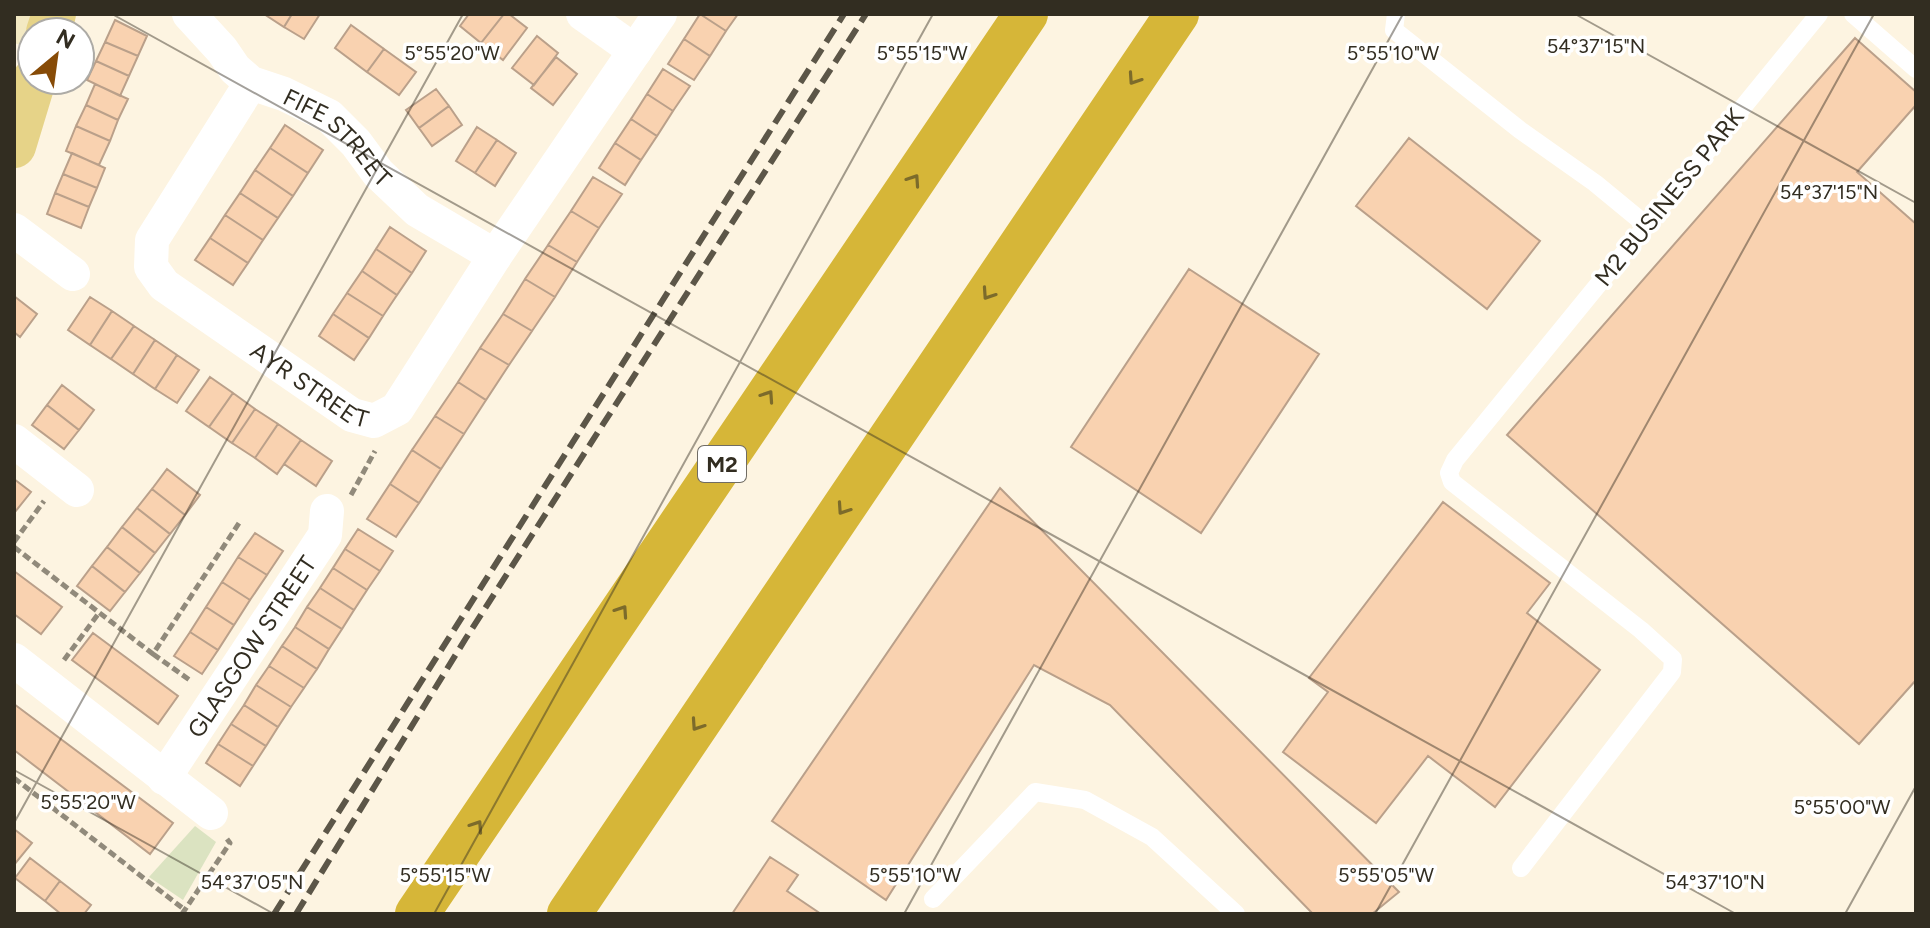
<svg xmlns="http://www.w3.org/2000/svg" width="1930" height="928" viewBox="0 0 1930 928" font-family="Figtree,sans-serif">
  <rect width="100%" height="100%" fill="#fdf4e1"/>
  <path fill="#dbe3c1" d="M195,826L216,842L183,900L149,877Z"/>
  <path fill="#f9d2b0" stroke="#baa08a" stroke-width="2" d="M264,14H292L284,27Z
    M292,14H320L304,39L284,27Z
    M469,14H504L481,43L460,26Z
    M504,14H509L527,28L503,60L481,43Z
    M700,14L726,31L710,56L684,39Z
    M700,14H738L726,31Z
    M115,20L147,36L138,56L105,42Z
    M351,25L384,49L367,72L335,48Z
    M537,36L558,53L534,85L512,68Z
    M1855,38L1916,92V105L1857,172L1916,224V680L1859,744L1507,435Z
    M684,39L710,56L694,80L668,64Z
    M105,42L138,56L129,76L96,61Z
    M384,49L416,72L399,95L367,72Z
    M556,57L577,74L553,105L531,88Z
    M96,61L129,76L120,96L87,80Z
    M663,69L690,86L673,111L647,94Z
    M95,84L128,99L118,120L86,105Z
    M436,89L449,106L419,128L406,110Z
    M647,94L673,111L657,136L631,119Z
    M86,105L118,120L110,141L76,126Z
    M449,106L462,125L432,146L419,128Z
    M631,119L657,136L641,160L615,143Z
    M285,125L323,150L308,173L270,148Z
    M76,126L110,141L99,165L66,151Z
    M477,127L497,140L475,173L456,161Z
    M1409,138L1540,241L1487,309L1356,206Z
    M497,140L516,153L495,186L475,173Z
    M615,143L641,160L625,185L599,168Z
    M270,148L308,173L293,196L255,170Z
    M72,153L105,168L97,188L63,174Z
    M255,170L293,196L278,218L240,193Z
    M63,174L97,188L89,207L55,193Z
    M593,177L622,194L599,228L571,211Z
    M55,193L89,207L81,228L47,214Z
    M240,193L278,218L263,240L225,215Z
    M571,211L599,228L577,262L548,245Z
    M225,215L263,240L248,263L210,238Z
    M390,227L426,251L412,273L376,249Z
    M210,238L248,263L233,285L195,260Z
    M548,245L577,262L555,297L525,279Z
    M376,249L412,273L397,295L362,271Z
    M1189,269L1319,354L1201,533L1071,447Z
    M362,271L397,295L383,316L347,293Z
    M525,279L555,297L532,331L503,314Z
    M347,293L383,316L369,338L333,314Z
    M14,296L37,314L20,337L14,332Z
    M90,297L112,311L90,345L68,330Z
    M112,311L134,326L111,359L90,345Z
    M333,314L369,338L354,360L319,336Z
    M503,314L532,331L509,365L480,348Z
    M134,326L155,340L133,374L111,359Z
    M155,340L177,355L155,389L133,374Z
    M480,348L509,365L486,400L458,382Z
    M177,355L199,370L177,403L155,389Z
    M210,377L233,393L209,427L186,411Z
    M458,382L486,400L464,434L435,416Z
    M62,385L94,410L79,430L47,405Z
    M233,393L255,409L232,443L209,427Z
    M47,405L79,430L64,449L32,425Z
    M255,409L278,424L255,458L232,443Z
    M435,416L464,434L441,469L412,450Z
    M278,424L301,440L277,474L255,458Z
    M301,440L332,461L316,486L284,464Z
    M412,450L441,469L419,503L390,484Z
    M167,469L200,495L185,515L152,489Z
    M14,479L31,492L15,512L14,510Z
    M390,484L419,503L396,537L367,519Z
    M1000,488L1399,892L1372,914H1313L1110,705L1034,665L886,900L772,821Z
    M152,489L185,515L170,534L137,508Z
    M1443,502L1550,583L1527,613L1600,670L1495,807L1428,756L1376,823L1283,752L1328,692L1309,678Z
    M137,508L170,534L155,553L122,527Z
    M122,527L155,553L140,573L107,547Z
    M358,529L393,551L380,571L345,549Z
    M255,533L283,551L267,575L238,557Z
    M107,547L140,573L125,592L92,566Z
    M345,549L380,571L367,590L333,568Z
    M238,557L267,575L250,600L222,582Z
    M92,566L125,592L110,611L77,586Z
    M333,568L367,590L354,610L320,588Z
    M14,571L62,607L41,634L14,614Z
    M222,582L250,600L234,625L206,607Z
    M320,588L354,610L342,629L307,607Z
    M206,607L234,625L218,650L190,632Z
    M307,607L342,629L329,649L295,627Z
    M295,627L329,649L317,669L282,646Z
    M190,632L218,650L202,674L174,656Z
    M93,633L178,696L158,724L72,660Z
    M282,646L317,669L304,688L269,666Z
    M269,666L304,688L291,707L256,685Z
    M256,685L291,707L278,727L244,705Z
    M14,704L173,823L150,854L14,750Z
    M244,705L278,727L266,746L231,724Z
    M231,724L266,746L253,766L218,744Z
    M218,744L253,766L240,786L206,763Z
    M14,829L32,843L14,865Z
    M770,857L798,875L787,891L821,914H732Z
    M30,858L60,881L45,901L15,878Z
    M60,881L91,905L84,914H61L45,901Z"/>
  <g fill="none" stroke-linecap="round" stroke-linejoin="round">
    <path stroke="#918a7b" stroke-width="5" stroke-dasharray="8 4" stroke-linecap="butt" d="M351,495L375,451
      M14,542L44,501
      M14,547L153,654L239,523
      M153,654L191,681
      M64,660L99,613
      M14,778L185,910
      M182,914L230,843L227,839"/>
    <path stroke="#fff" stroke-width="18" d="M1396,14L1394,30L1520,130L1595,183L1646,225
      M1853,14L1916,69
      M1521,868L1672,672L1673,659L1641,630L1452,482L1449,473L1455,460L1819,14
      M933,899L1035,792L1085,800L1152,837L1236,914"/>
    <g stroke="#fff" stroke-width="34">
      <path id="s1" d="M189,14L222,50L235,69L251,83L284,94L329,116L356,143L378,173L417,210L495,256"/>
      <path d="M583,14L635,51"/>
      <path id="s2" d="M251,83L152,240L151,267L164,285L352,415L374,421L397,409L495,256L660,14"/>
      <path d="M14,230L73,274"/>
      <path d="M14,441L77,490"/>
      <path d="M14,660L211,813"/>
      <path id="s3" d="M164,778L325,535L327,511"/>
    </g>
    <path stroke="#f3e9c3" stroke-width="44" d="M14,21L50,27"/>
    <path stroke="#e6d388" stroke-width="44" d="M48,32L54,14
      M14,146L34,80"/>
    <path stroke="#d6b638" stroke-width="44" d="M417,914L1026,14
      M569,914L1177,14"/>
    <path stroke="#5c5648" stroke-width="6" stroke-dasharray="16 8" stroke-linecap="butt" d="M274,914L844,14
      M296,914L466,638L866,14"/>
  </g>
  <defs><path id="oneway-chevron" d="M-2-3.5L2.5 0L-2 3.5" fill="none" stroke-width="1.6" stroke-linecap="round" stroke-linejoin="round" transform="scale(2)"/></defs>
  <g stroke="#7c6b2b">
    <use href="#oneway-chevron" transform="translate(1134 79) rotate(124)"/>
    <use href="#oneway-chevron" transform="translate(914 180) rotate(-56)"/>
    <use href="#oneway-chevron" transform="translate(988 294) rotate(124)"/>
    <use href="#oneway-chevron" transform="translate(768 396) rotate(-56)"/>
    <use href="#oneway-chevron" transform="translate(843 509) rotate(124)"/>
    <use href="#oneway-chevron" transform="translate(622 611) rotate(-56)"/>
    <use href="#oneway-chevron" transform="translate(697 725) rotate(124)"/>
    <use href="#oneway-chevron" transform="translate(477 826) rotate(-56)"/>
  </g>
  <path fill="none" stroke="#322d21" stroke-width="2" stroke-opacity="0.45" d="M112,14L1736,914M1575,14L1916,203M14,770L274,914M14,823L463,14M434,914L933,14M904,914L1403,14M1375,914L1874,14M1845,914L1916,786"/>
  <g text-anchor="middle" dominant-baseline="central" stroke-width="7" stroke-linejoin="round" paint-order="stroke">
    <rect fill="#fff" stroke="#706c64" stroke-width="2" x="698" y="446" width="48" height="36" rx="6"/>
    <g font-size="22" font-weight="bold" fill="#322d21">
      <text x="722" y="464">M2</text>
    </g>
    <g font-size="24" fill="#322d21" stroke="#fff">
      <text stroke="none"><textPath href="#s1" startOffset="198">FIFE STREET</textPath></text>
      <text transform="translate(1669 197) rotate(-51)">M2 BUSINESS PARK</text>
      <text stroke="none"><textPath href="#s2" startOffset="412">AYR STREET</textPath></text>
      <text stroke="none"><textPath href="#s3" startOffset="158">GLASGOW STREET</textPath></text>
    </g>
  </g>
  <g font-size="20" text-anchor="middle" fill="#322d21" stroke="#fff" stroke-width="7" stroke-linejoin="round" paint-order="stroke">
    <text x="1596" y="53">54°37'15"N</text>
    <text x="452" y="60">5°55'20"W</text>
    <text x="922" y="60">5°55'15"W</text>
    <text x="1393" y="60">5°55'10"W</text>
    <text x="1829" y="199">54°37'15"N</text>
    <text x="88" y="809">5°55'20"W</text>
    <text x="1842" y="814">5°55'00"W</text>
    <text x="445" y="882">5°55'15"W</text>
    <text x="915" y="882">5°55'10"W</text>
    <text x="1386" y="882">5°55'05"W</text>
    <text x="252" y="889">54°37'05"N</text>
    <text x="1715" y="889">54°37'10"N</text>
  </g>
  <rect width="1930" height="928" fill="none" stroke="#322d21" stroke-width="32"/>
  <g transform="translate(56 56) rotate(29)"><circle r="38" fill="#ffffff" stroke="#adaba6" stroke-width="2"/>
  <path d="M0-6L14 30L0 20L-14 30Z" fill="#874b07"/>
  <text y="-12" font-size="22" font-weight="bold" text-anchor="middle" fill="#322d21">N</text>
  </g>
</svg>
